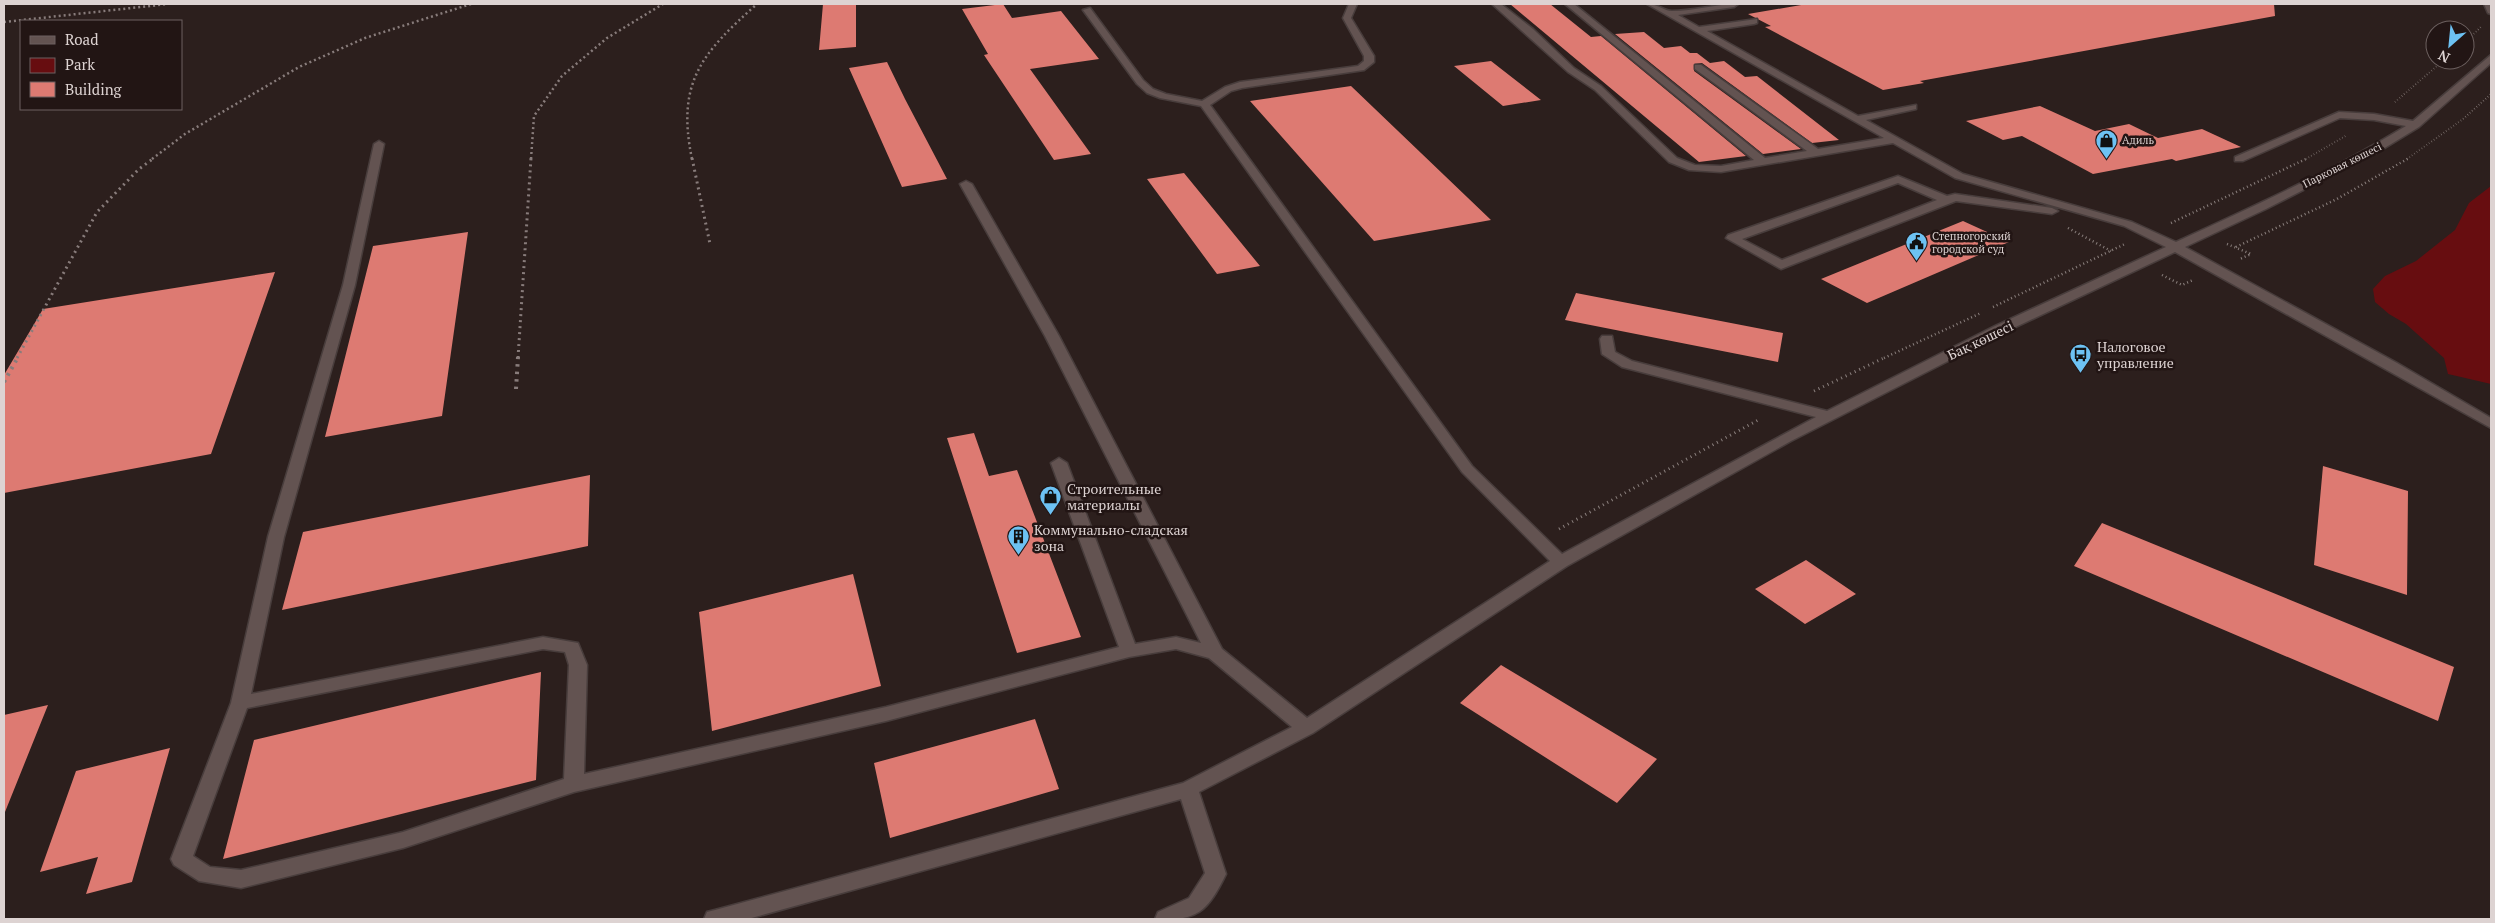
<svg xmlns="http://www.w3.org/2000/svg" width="2495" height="923" viewBox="0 0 2495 923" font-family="'PT Serif',serif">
  <rect width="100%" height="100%" fill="#2c1f1d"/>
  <path fill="#670d10" d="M2491,186V384L2448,374L2444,358L2406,324L2389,314L2375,302L2373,289L2385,276L2416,261L2455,230L2469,203Z"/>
  <path fill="#dd7a72" d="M823,4H856V47L819,50Z
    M1003,4L1012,18L1061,11L1099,59L1030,69L1091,154L1054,160L984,55L988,54L962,9Z
    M1510,4H1550L1591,37L1601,36L1746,156L1699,162Z
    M1807,4H2274L2275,16L1920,81L1924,83L1883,90L1765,27L1771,26L1748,14Z
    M1644,32L1664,48L1681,46L1690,53H1697L1710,63L1724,61L1745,77L1757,76L1839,140L1812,143L1702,63L1694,64V71L1801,149L1763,154L1615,34Z
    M1491,61L1541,100L1503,106L1454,66Z
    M887,62L905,99L947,179L902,187L849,68Z
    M1351,86L1491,220L1374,241L1250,101Z
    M2040,106L2095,131L2129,124L2158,138L2202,129L2241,147L2176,161L2172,159L2093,174L2022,136L2003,140L1966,121Z
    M1184,173L1260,266L1217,274L1147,179Z
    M1963,221L2009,242L1867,303L1821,279Z
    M468,232L442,416L325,437L373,246Z
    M275,272L211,454L4,493V375L43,309Z
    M1576,293L1783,333L1778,362L1565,320Z
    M974,433L989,476L1017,470L1081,637L1017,653L947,438Z
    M2323,466L2408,491L2407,595L2314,565Z
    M590,475L588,546L282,610L303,532Z
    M2102,523L2454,667L2438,721L2074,566Z
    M1806,560L1856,594L1805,624L1755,589Z
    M853,574L881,686L712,731L699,612Z
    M1501,665L1657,759L1617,803L1460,703Z
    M541,672L536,780L223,859L254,740Z
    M48,705L5,812L4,811V715Z
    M1035,719L1059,789L890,838L874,763Z
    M170,748L132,882L86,894L98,857L40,872L76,771Z"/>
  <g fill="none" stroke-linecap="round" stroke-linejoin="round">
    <defs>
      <path id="minor" d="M1349,4H1357L1351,18L1374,56V62L1364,70L1242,88L1231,91L1210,105L1472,466L1562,554L1816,417L1622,367L1602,354L1600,339L1602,336H1612L1615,352L1632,361L1827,411L1995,326L2166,247L2124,226L1955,178L1893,143L1721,172L1689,170L1669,162L1595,90L1568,72L1492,4H1501L1533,29L1574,68L1601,86L1677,158L1695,165L1721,166L1754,160L1565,4H1574L1765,158L1807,151L1695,69V65H1701L1818,149L1884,138L1647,4C1658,4 1664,11 1672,11C1694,11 1716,4 1738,4L1734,7L1678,15L1699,27L1757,19V23L1754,24L1707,31L1858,116L1916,105V109L1866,120L1963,174L2132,222L2176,242C2254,206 2332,171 2406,126L2374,120L2340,118L2243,161H2235V157L2339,112L2374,114L2413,121L2491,55V63L2419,127L2378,152L2266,209L2185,247L2397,363L2491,418V428L2175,252L2005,332L1791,441L1567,566L1313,733L1199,792L1226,874C1208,911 1197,922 1155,919L1158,912L1189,898L1205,873L1181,799L748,919H704L707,912L715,910L1183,783L1292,727L1209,658L1176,649L1129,657L886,721L574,792L403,848L241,888L199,881L174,865L171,859L231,703L268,537L343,285L374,144L379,141L384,144L355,285L284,537L251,694L543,637L578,643L587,665L584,774L886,707L1119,647L1051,463L1059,458L1067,463L1135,644L1176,637L1201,643L1045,336L960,184L966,181L972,184L1059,336L1222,649L1307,718L1550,561L1462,472L1201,106L1160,98L1147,93L1137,84L1083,10L1090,8L1143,80L1153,89L1166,94L1202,101L1225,87L1240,82L1358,66L1364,61V56L1343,18ZM543,649L565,652L569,665L564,779L403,832L241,870L210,867L193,856L247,708Z
        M2484,4H2491V14L2488,13Z
        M1898,176L1947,196L1955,194L2052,208L2058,211L2052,214L1956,201L1781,269L1726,238L1728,235ZM1898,183L1937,200L1782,260L1742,239Z"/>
    </defs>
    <use href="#minor" stroke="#483d3c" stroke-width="3"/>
    <path stroke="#8b807e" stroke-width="2" stroke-dasharray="0.5 2.5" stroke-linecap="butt" d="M2465,42L2482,26
      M2395,102L2444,60
      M2306,159L2347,135
      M2407,159L2463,119L2491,94"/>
    <path stroke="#8b807e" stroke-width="2.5" stroke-dasharray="1 3" stroke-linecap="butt" d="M2171,223L2308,158
      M2068,228L2111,251
      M2227,244L2251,254L2240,259
      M2236,247L2337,199L2409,158
      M2162,275L2182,285L2193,280
      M1993,307L2125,244
      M1884,358L1981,313"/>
    <path stroke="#8b807e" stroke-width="3" stroke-dasharray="1 4" stroke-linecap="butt" d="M1814,391L1886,357
      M1559,529L1760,419"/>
    <use href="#minor" fill="#635351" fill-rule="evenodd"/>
    <path stroke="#887c7b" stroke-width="2.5" stroke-dasharray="2 3" stroke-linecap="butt" d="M4,22L168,4
      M152,159L185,134L299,67L365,38L471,4
      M531,159L534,116L562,76L607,38L663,4
      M692,159C676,82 702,53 757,4"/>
    <path stroke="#887c7b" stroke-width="3" stroke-dasharray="2 4" stroke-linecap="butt" d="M692,158L710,244
      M17,358L97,212L139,169L154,158
      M518,358L531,158"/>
    <path stroke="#887c7b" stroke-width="4" stroke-dasharray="2.5 5" stroke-linecap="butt" d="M4,382L18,357
      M516,389L518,357"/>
  </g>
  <defs>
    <symbol id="shop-pin" viewBox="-11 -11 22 30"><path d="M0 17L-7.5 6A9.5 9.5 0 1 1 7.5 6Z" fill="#6dc2f3" stroke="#221514"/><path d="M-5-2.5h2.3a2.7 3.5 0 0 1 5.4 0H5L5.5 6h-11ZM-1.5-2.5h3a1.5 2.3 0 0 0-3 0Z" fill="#111"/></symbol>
    <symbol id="civic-pin" viewBox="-11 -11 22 30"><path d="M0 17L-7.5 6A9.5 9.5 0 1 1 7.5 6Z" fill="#6dc2f3" stroke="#221514"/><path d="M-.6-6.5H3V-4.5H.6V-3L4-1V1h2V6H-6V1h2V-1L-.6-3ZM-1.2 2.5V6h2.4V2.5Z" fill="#111"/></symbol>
    <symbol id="bus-pin" viewBox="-11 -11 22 30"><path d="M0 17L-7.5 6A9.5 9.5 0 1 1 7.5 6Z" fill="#6dc2f3" stroke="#221514"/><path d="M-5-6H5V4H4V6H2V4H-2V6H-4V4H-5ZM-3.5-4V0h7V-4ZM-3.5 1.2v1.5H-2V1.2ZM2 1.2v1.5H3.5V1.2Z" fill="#111"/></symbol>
    <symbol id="building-pin" viewBox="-11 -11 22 30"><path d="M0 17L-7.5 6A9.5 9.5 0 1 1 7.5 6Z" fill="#6dc2f3" stroke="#221514"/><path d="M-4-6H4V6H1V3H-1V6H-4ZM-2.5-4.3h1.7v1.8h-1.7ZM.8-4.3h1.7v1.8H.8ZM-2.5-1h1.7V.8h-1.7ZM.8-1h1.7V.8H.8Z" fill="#111"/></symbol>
  </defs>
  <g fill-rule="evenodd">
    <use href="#shop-pin" x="2094" y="128" width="25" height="34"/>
    <use href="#civic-pin" x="1904" y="230" width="25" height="34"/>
    <use href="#bus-pin" x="2068" y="342" width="25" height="34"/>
    <use href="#shop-pin" x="1038" y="484" width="25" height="34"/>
    <use href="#building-pin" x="1006" y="524" width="25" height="34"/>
  </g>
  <g text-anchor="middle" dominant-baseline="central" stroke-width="5" stroke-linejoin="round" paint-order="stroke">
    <g font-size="11" fill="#ddd3d2" stroke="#221514" text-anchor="start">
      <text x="2122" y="140">Адиль</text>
      <text x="1932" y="236">Степногорский<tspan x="1932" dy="13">городской суд</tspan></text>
    </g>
    <g font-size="11" fill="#ddd3d2" stroke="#221514">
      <text transform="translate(2342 165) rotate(-27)">Парковая көшесі</text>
    </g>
    <g font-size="14" fill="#ddd3d2" stroke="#221514">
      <text transform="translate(1980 340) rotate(-26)">Бақ көшесі</text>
    </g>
    <g font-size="14" fill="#ddd3d2" stroke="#221514" text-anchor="start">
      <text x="2097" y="346">Налоговое<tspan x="2097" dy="16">управление</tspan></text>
      <text x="1067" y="488">Строительные<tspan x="1067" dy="16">материалы</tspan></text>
      <text x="1034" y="529">Коммунально-сладская<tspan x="1034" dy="16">зона</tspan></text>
    </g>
  </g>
  <rect width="2495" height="923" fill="none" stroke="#ddd3d2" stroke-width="10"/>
  <rect x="20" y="20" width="162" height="90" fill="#221514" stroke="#6d6160"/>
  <rect x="30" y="36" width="25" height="8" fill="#635351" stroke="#6d6160"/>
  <text x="65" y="45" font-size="15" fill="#ddd3d2">Road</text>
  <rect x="30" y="58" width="25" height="15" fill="#670d10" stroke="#6d6160"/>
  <text x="65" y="70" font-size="15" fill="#ddd3d2">Park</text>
  <rect x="30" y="82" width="25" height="15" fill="#dd7a72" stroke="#6d6160"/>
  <text x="65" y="95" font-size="15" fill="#ddd3d2">Building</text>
  <g transform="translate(2450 45) rotate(207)"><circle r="24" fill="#221514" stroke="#6d6160"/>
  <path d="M0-4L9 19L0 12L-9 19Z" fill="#6dc2f3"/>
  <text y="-8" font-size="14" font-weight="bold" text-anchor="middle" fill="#ddd3d2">N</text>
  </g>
</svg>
